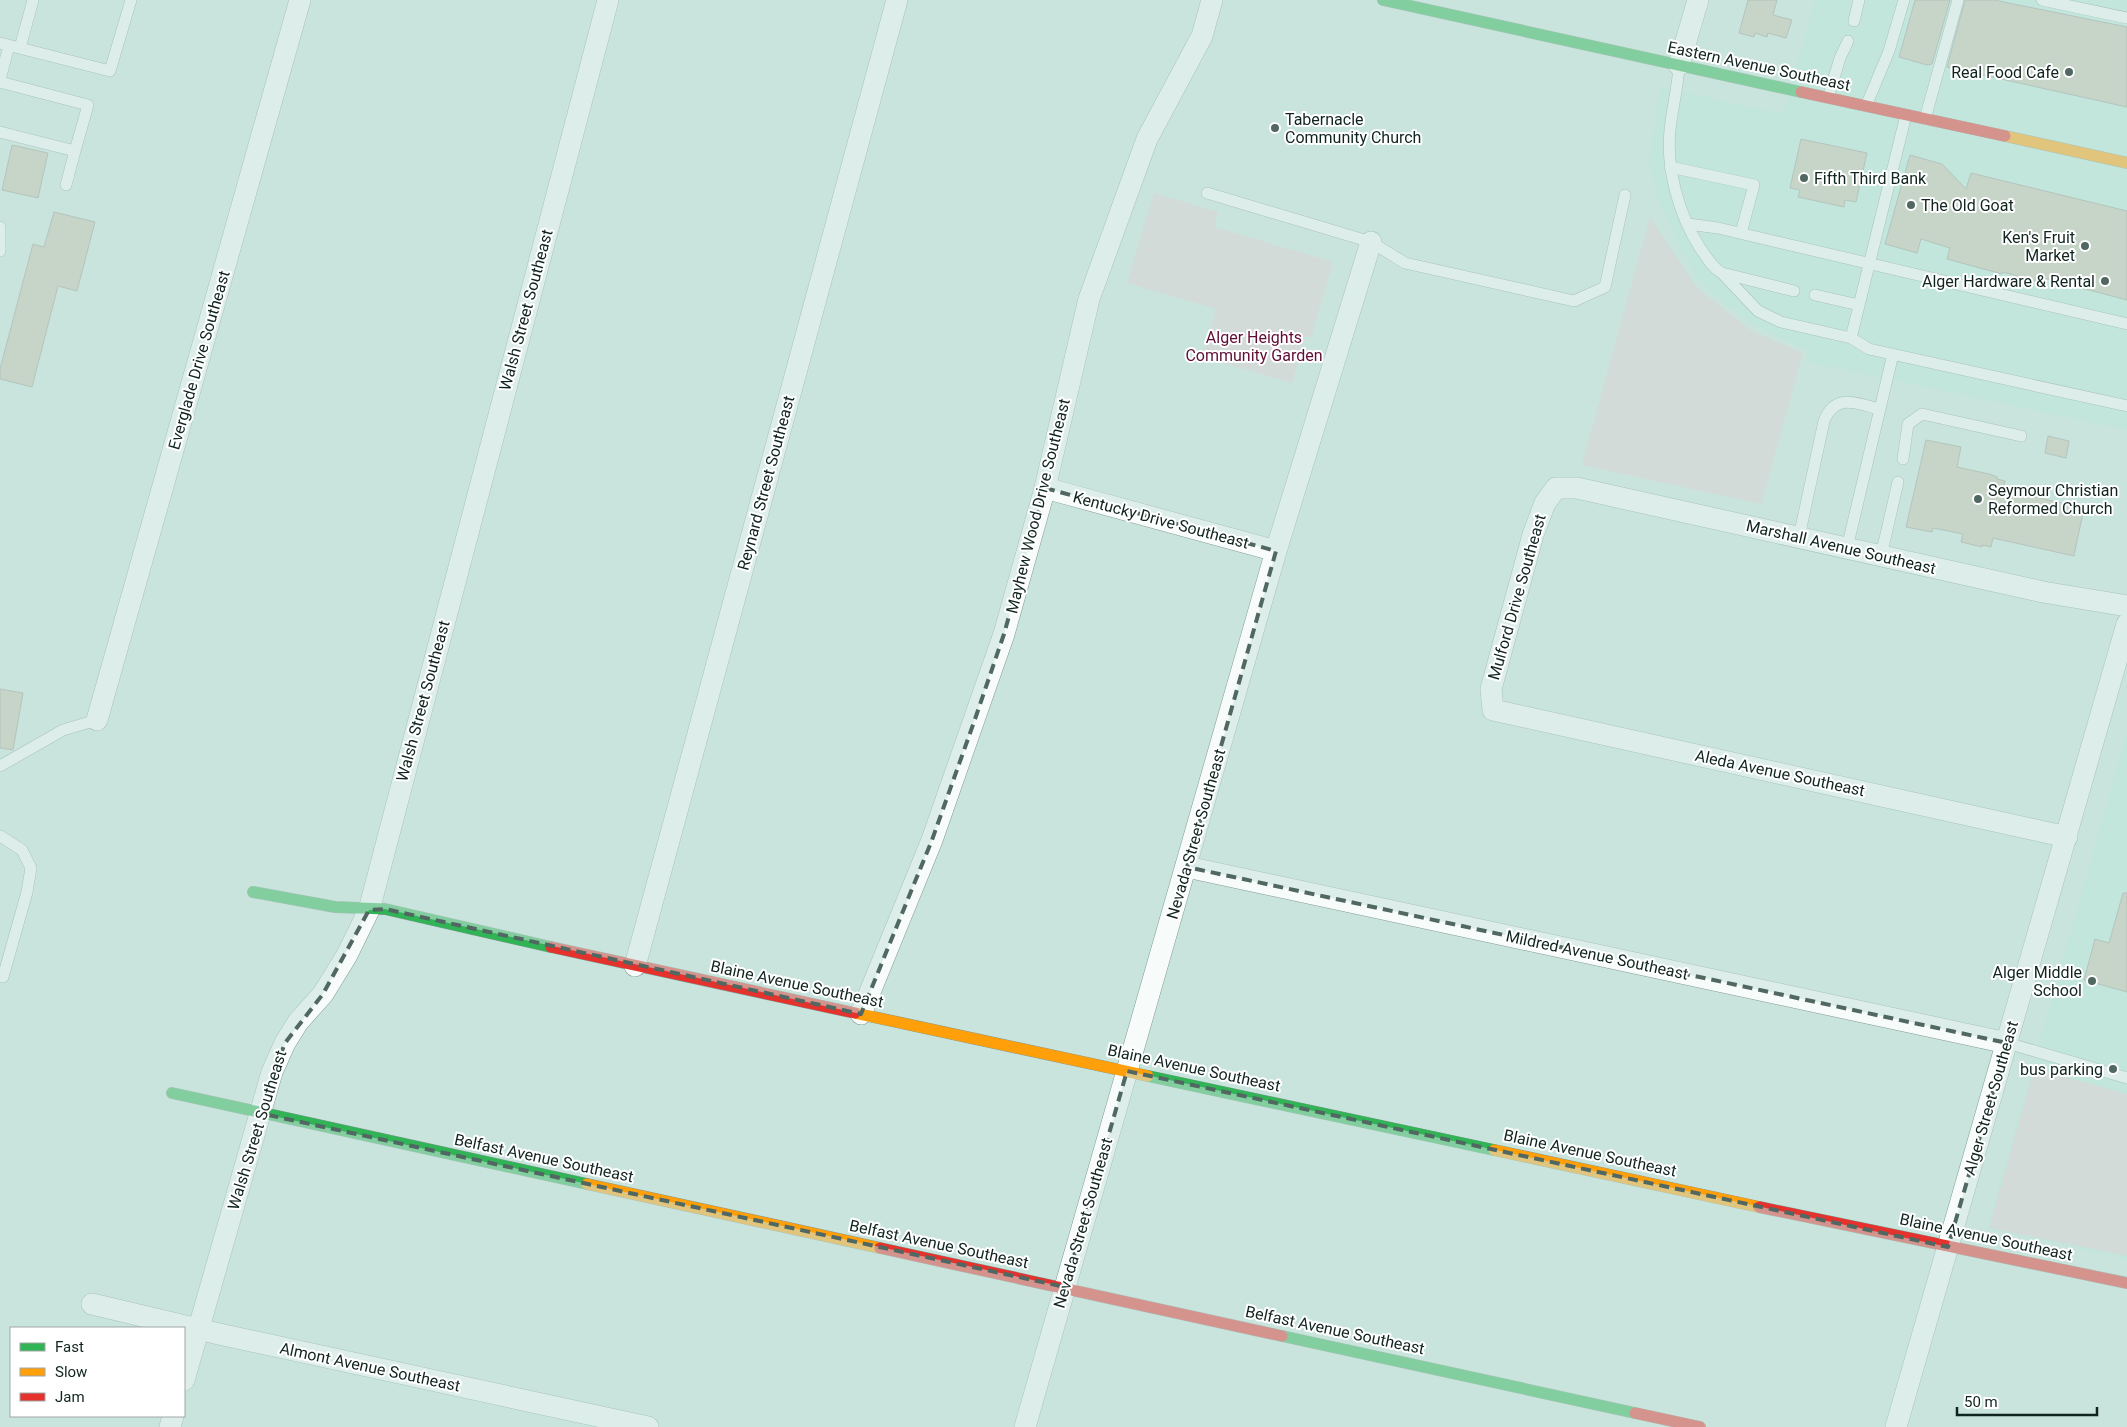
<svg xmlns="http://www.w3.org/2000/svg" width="2127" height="1427" viewBox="0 0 2127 1427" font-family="Roboto,sans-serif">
  <rect width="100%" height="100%" fill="#c9e4dd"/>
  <path fill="#bae8db" d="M1815,0H2127V430L1805,361L1808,351L1758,327L1728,306L1700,282L1682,252L1660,205L1649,163L1660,87L1783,114Z
    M2127,732V1259L1987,1229Z"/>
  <path fill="#e0d0d6" d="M1154,193L1218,212L1214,227L1333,262L1311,337L1305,336L1292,383L1203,357L1216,309L1127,283Z
    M1650,217L1696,287L1752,331L1803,353L1761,504L1582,465Z
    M2034,1068L2127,1094V1256L1989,1228Z"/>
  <path fill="#c5c0b0" stroke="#9a9f98" d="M1748,0H1777L1773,15L1792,20L1786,38L1768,33L1767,37L1755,33L1754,37L1739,33Z
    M1915,0H1950L1932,64L1927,65L1899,57Z
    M1965,0H1994L2127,27V107L1947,67Z
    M1801,139L1867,153L1856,202L1845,200L1844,207L1798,197L1800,190L1790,188Z
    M12,145L48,153L38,198L2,190Z
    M1910,155L1942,164L1966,189L1971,173L2127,211V300L2036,276L2035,281L2003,272L2002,274L1947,259L1950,248L1921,239L1917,253L1885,244Z
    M54,212L95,222L77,291L58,286L32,387L0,379V369L33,244L44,247Z
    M2048,436L2069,441L2066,458L2045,453Z
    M1926,440L1961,447L1957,467L1989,474L1997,477V479L2005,481L2003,490L2084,508L2074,556L1993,538L1991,547L1982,545V547L1961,542L1963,534L1933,528L1932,532L1906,527Z
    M0,689L23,693L13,750L0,748Z
    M2123,893H2127V992L2084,980L2095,939L2109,943Z"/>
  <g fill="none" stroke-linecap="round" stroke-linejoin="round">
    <defs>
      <path id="lane" d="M2042,0L2127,18
        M1854,21L1859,0
        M0,43L110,71L131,0
        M20,48L33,0
        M1679,65C1678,88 1672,108 1670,130C1666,169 1679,215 1700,248C1707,257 1712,268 1722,273L1758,311L1781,322L1851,338L1869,349L2127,406
        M0,79L9,46
        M0,82L88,105L75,151
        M1828,98L1840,58L1848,41
        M1866,106L1889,51L1904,0
        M1925,119L1958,0
        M0,132L75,151L66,185
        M1670,167L1754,185L1741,233
        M1207,193L1371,242L1405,263L1574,301L1605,287L1625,195
        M1688,224L1718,228L2127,324
        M0,227V251
        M1722,273L1794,291
        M1815,295L1859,305
        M1851,338L1906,115
        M1903,459L1908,424L1922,414L2021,436
        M1799,537L1824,421C1835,393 1856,403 1879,409
        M1847,548L1893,354
        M1881,556L1898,482
        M0,766L63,730L97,720
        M0,836L22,850L31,868L27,892L3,977
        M2007,1043L2127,1078"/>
      <path id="street" d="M1679,65L1698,0
        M1045,488L1276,551
        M97,720L300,0
        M2067,837L1493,710L1491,689L1533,535L1545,503L1556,488H1577L2043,592L2127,606
        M1187,867L2007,1043
        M635,966L897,0
        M861,1014L932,840L1004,634L1045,488L1089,299L1147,139L1202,36L1212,0
        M92,1304L219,1334L648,1427
        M184,1380L272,1072L285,1043L298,1022L323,994L347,955L369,910L608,0
        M170,1427L173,1416
        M1025,1427L1276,551L1371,242
        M1896,1427L2127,624"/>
      <path id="fast" d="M1383,0L1801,92
        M253,892L335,907L385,909L551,947
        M1148,1076L1494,1150
        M172,1093L587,1184
        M1282,1336L1635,1413"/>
      <path id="slow" d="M2005,136L2127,163
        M855,1013L1148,1076
        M1494,1150L1759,1207
        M587,1184L880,1248"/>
      <path id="jam" d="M1801,92L2005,136
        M551,947L855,1013
        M1759,1207L2127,1283
        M880,1248L1282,1336
        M1635,1413L1700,1427"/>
    </defs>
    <use href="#lane" stroke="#849994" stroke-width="12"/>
    <use href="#street" stroke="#849994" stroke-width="22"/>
    <use href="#fast" stroke="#849994" stroke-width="12"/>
    <use href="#slow" stroke="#849994" stroke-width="12"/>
    <use href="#jam" stroke="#849994" stroke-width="12"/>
    <use href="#lane" stroke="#f7fbfa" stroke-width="11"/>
    <use href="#street" stroke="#f7fbfa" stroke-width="21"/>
    <use href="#fast" stroke="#30b455" stroke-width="11"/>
    <use href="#slow" stroke="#ff9f0a" stroke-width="11"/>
    <use href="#jam" stroke="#e5322d" stroke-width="11"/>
  </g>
  <path d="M0 0H2127V1427H0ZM1045,488L1276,551L1187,867L2007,1043L1948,1247L1127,1071L1065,1287L259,1113L285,1043L323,994L369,910L385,909L861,1014L932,840L974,722L1004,634Z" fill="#c9e4dd" fill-opacity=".55" fill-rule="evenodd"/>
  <path fill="none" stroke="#516762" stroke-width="4" stroke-dasharray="10 6" stroke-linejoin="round" d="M1045,488L1276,551L1187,867L2007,1043L1948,1247L1127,1071L1065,1287L259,1113L285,1043L323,994L369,910L385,909L861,1014L932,840L974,722L1004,634Z"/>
  <g fill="#516762" stroke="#fff" stroke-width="2">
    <circle cx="2069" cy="72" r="5"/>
    <circle cx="1275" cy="128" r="5"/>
    <circle cx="1804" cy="178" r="5"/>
    <circle cx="1911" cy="205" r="5"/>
    <circle cx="2085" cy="246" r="5"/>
    <circle cx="2105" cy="281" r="5"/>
    <circle cx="1978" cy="499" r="5"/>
    <circle cx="2092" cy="981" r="5"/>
    <circle cx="2113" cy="1069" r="5"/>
  </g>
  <g text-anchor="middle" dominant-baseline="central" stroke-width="4" stroke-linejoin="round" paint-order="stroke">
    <g font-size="16" fill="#10241f" stroke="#fff">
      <text transform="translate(1759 66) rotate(12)">Eastern Avenue Southeast</text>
      <text transform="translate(526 310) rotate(-75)">Walsh Street Southeast</text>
      <text transform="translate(199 360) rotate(-74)">Everglade Drive Southeast</text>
      <text transform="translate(766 483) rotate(-75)">Reynard Street Southeast</text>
      <text transform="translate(1038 506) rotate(-76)">Mayhew Wood Drive Southeast</text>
      <text transform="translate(1161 520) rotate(15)">Kentucky Drive Southeast</text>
      <text transform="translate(1841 547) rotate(13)">Marshall Avenue Southeast</text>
      <text transform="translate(1517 597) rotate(-74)">Mulford Drive Southeast</text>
      <text transform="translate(423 701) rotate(-75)">Walsh Street Southeast</text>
      <text transform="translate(1780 773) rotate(12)">Aleda Avenue Southeast</text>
      <text transform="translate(1196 834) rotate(-74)">Nevada Street Southeast</text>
      <text transform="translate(1597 955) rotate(12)">Mildred Avenue Southeast</text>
      <text transform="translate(797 984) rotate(12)">Blaine Avenue Southeast</text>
      <text transform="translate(1194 1068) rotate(12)">Blaine Avenue Southeast</text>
      <text transform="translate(1991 1098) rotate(-74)">Alger Street Southeast</text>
      <text transform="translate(257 1130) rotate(-73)">Walsh Street Southeast</text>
      <text transform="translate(1590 1153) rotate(12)">Blaine Avenue Southeast</text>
      <text transform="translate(544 1158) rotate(12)">Belfast Avenue Southeast</text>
      <text transform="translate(1083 1223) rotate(-74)">Nevada Street Southeast</text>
      <text transform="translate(1986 1237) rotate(12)">Blaine Avenue Southeast</text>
      <text transform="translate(939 1244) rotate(12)">Belfast Avenue Southeast</text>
      <text transform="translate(1335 1330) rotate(12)">Belfast Avenue Southeast</text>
      <text transform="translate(370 1367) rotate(12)">Almont Avenue Southeast</text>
    </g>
    <g font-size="16" fill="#10241f" stroke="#fff" text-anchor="end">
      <text x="2059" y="72">Real Food Cafe</text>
      <text x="1285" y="119" text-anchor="start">Tabernacle<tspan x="1285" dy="18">Community Church</tspan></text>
      <text x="1814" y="178" text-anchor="start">Fifth Third Bank</text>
      <text x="1921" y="205" text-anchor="start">The Old Goat</text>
      <text x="2075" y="237">Ken's Fruit<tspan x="2075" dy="18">Market</tspan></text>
      <text x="2095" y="281">Alger Hardware &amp; Rental</text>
      <text x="1988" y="490" text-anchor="start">Seymour Christian<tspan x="1988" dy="18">Reformed Church</tspan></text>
      <text x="2082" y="972">Alger Middle<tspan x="2082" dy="18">School</tspan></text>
      <text x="2103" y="1069">bus parking</text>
    </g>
    <g font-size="16" fill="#5f0d35" stroke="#fff">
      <text x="1254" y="337">Alger Heights<tspan x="1254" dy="18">Community Garden</tspan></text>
    </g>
  </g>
  <rect x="10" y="1327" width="175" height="90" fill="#ffffff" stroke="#9fa7a5"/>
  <rect x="20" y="1343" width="25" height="8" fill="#30b455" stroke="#9fa7a5"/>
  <text x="55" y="1352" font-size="15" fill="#10241f">Fast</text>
  <rect x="20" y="1368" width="25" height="8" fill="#ff9f0a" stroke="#9fa7a5"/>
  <text x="55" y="1377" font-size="15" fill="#10241f">Slow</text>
  <rect x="20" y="1393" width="25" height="8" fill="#e5322d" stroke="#9fa7a5"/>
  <text x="55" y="1402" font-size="15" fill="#10241f">Jam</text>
  <path d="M1957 1407v8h140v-8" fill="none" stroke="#10241f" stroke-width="2.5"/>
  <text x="1964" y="1407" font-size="15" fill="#10241f" stroke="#ffffff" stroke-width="4" paint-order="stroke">50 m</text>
</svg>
